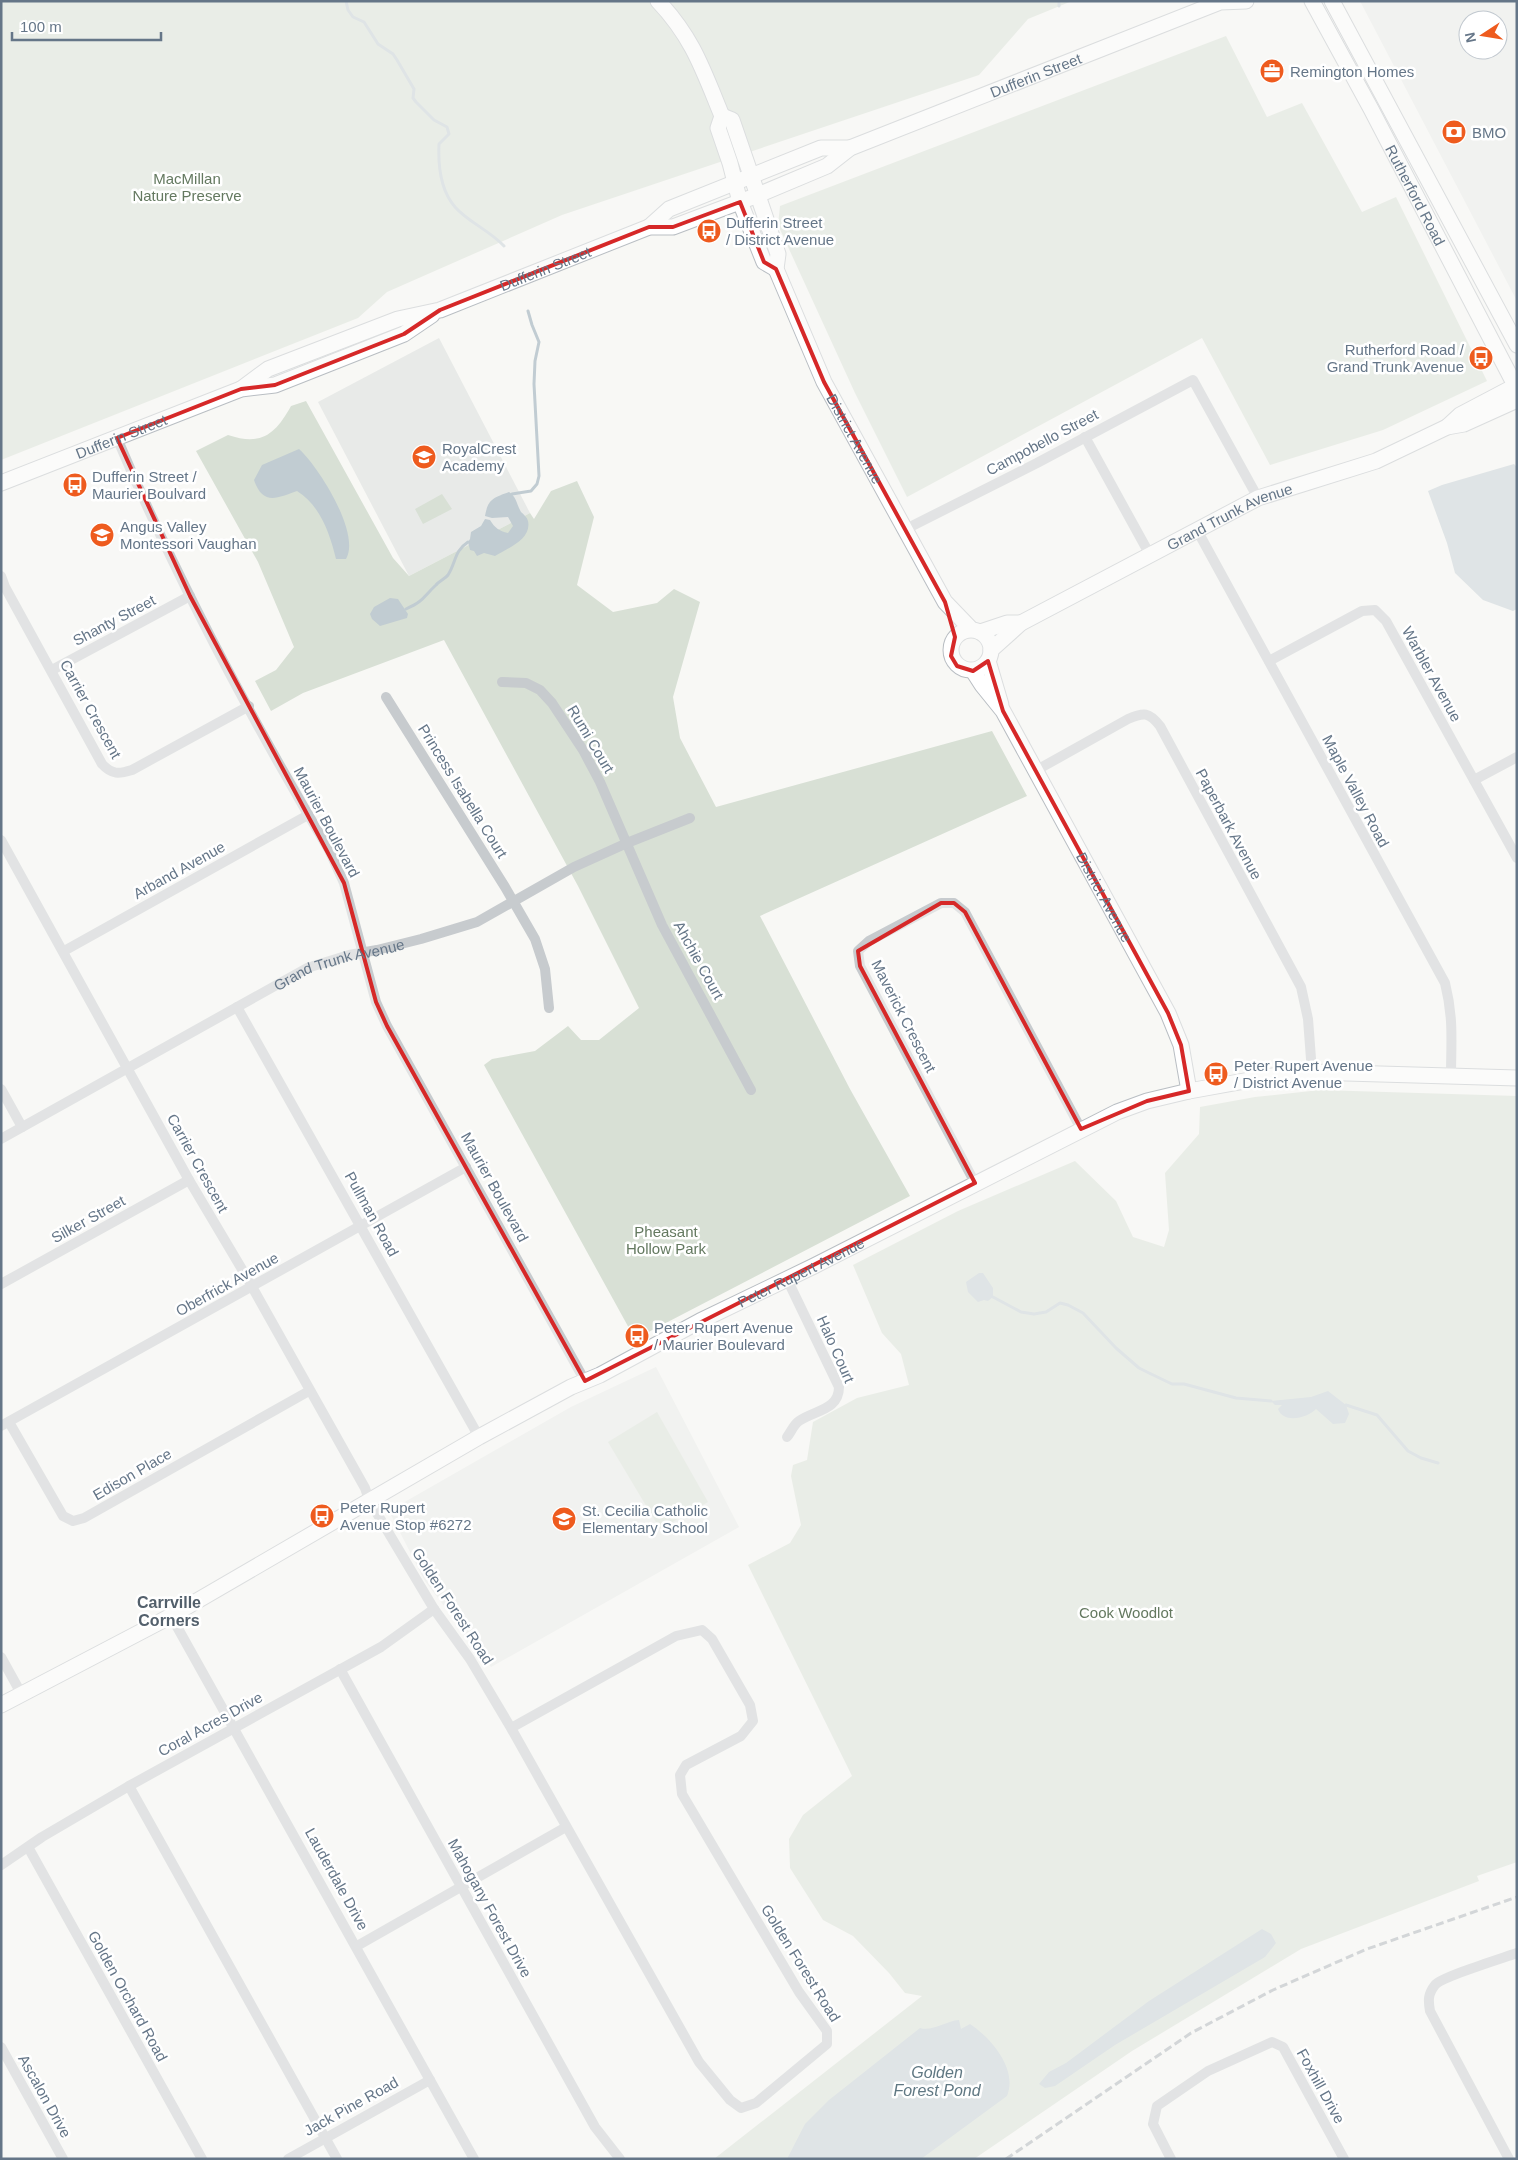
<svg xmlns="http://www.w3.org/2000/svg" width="1518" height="2160" viewBox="0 0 1518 2160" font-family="Helvetica,sans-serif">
  <rect width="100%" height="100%" fill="#f8f8f5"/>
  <path fill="#e8eae8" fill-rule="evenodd" d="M1360,1H1517V301ZM1468,20H1498V50H1468Z
    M439,338L530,513L409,576L318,402Z
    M656,1367L739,1527L491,1667L425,1581L389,1511L571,1407Z"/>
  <path fill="#d8e0d5" d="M1,1H1072L1028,19L979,75L562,215L387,292L358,318L1,460Z
    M1226,36L1267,117L1302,103L1362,212L1396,197L1487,381L1383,430L1270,465L1202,338L907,497L855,393L778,225L780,206Z
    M306,401L393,558L409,576L530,513L534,519L551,491L577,481L594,517L577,585L613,612L657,603L674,589L700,602L673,697L680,738L716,807L992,731L1027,796L760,916L850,1089L910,1196L635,1339L484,1065L492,1059L535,1051L568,1026L581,1040H599L639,1008L578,886L444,640L303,693L271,711L255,681L276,670L294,647L258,562L196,451L228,435C261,446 275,435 291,406Z
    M442,494L452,509L423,524L415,509Z
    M1320,1090L1517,1096V1862L1477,1876L1479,1881L1301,1949L1132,2051L974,2159H714L922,1996L905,1993L889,1973L853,1936L823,1920L790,1868L789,1839L803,1815L852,1776L748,1565L790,1543L801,1525L791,1476L793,1465L807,1460L813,1422L857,1398L909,1385L901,1354L882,1333L853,1265L958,1211L1075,1161L1116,1201L1133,1237L1164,1247L1169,1230L1165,1173L1199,1134L1200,1107L1255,1097Z
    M657,1412L708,1502L660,1529L608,1442Z"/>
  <path fill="#c1ccd2" d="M299,449C319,467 361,534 346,559H336C330,534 320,505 297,491C277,498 263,506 254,480L262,465Z
    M1514,464L1517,467V609L1513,611L1483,600L1455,573L1447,543L1428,491L1442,485Z
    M509,492C516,496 517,505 521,512C524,515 527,517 528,521C532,539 508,548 495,556L484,553L477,556L474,551L470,550L468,542L470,539L471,532L481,526L485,519L490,520C495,528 499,531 508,533L513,526L508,517L492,518L485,516C488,499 493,498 509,492Z
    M390,598L398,599L408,614L407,618L380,626L372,619L370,614L374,607Z
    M979,1273H983L993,1288V1297L988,1301L984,1300L978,1302L968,1292L966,1282Z
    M1328,1391L1346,1405L1349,1414L1345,1423L1333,1424L1316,1409C1308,1418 1283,1424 1278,1409L1282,1405H1275L1271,1401L1311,1397Z
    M1262,1929L1271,1934L1276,1943L1265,1957L1115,2045L1055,2086L1045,2088L1039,2084L1049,2072L1066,2063L1149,2001Z
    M959,2020L961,2029L970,2024C991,2038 1018,2069 1007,2096L921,2159H787L805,2124L829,2100L920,2028C932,2032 946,2021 959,2020Z"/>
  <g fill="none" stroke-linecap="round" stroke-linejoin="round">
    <path stroke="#c1ccd2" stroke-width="3" d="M346,1L348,10L353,17L364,22L378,44L393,54L397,60L414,89L413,98L416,102L434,120L447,127L449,134L439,144C438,166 440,190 455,207C468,222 489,230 504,246
      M1059,1V6
      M512,494L531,491L537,484L539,476L534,384L535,361L539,342L532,325L528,311
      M406,609C425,600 422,598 436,585C439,581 445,579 448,575C456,563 454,551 468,542
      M993,1297L1021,1312L1034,1314L1046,1312L1060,1303L1068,1305L1083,1313L1116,1348L1139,1368L1149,1373L1172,1384H1184L1236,1398L1271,1401
      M1346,1405L1377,1415L1408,1451L1421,1458L1438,1463"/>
    <defs>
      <g id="secondary">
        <path d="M658,1C693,38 703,70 722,116L718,128L730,163L740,202L764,262L776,269"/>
        <path id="s2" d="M1312,1L1371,109L1517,389"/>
        <path d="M1332,1L1517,345"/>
        <path id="s3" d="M722,116L732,120L778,254L776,269L824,382L945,602L971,629"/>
        <path d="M649,227L669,209L821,148H850"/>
        <path id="s4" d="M241,389L268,369L398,319L440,310L649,227H673L758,195L827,166L850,148L1220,2L1246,1"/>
        <path d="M1447,427L1460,415L1517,385"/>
        <path id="s5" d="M1,483L241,389L275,385L404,334L432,315"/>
        <circle cx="971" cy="650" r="20"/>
        <path d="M980,632L1007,623H1021"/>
        <path id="s6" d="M991,650L1021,623L1258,498L1376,461L1447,427L1464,424L1517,400"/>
        <path d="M988,661L1001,705"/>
        <path id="s7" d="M973,671L982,685L1003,711L1168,1013L1181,1045L1189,1091"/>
        <path id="s8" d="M1,1705L171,1616L479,1437L571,1387L600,1375L700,1321L814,1266L1117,1112L1147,1101L1189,1091L1272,1076L1312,1072L1517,1078"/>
      </g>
    </defs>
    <use href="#secondary" stroke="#b9bec3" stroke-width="17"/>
    <g stroke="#c7cbce" stroke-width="10">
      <path d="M1085,437L1150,555"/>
      <path d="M117,438C177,580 250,717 329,850L344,883L376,1002L387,1026L585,1381"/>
      <path d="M904,530L1037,463L1193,380L1258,498"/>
      <path d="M1197,530L1445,983C1454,1019 1451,1042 1451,1077"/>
      <path d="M1,576L5,587L102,764C112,775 119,774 132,770L249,706"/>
      <path d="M1269,661L1362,611L1375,610L1386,621L1517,858"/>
      <path d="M52,670L190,596"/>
      <path d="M502,682L526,683L540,690L552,703L583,750L600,782L662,925L751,1090"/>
      <path d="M386,697L505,887L535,939L545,969L549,1008"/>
      <path d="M1035,771L1128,719C1144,712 1149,712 1160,726L1301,987L1308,1019L1312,1072"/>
      <path d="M1474,780L1517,757"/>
      <path d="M1,840L189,1180L246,1276L365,1488L369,1500L434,1609L470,1659L511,1728L699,2062L730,2100L741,2108L756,2103L827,2044V2031L799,1992L682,1794L680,1775L686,1765L741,1736L753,1721L750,1705L712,1639L702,1630L676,1636L511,1728"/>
      <path d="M64,951L308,815"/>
      <path d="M237,1007L479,1437"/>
      <path d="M1,1089L22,1127"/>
      <path id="s1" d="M1,1139L307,968L349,955L377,950L421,939L477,922L574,867L627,843L690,818"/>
      <path d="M975,1183L860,966L858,951L869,941L941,903H954L965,912L1081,1129"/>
      <path d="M787,1279L839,1387C839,1410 815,1410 799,1421C794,1424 791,1432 787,1437"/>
      <path d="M1,1284L189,1180"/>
      <path d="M9,1422L63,1516L73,1521L84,1518L309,1391"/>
      <path d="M1,1426L466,1167"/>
      <path d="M171,1616L474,2159"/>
      <path d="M1,1657L22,1695"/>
      <path d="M340,1669L595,2127L620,2159"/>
      <path d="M129,1786L337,2159"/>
      <path d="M28,1847L202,2159"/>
      <path d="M1,1865L42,1837L129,1786L381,1647L434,1609"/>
      <path d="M357,1946L566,1827"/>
      <path d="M1,2047L63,2159"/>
      <path d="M288,2159L430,2080"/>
      <path d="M1171,2159L1153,2124L1157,2106L1208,2071L1272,2042L1283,2047L1344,2159"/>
      <path d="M1509,2159L1430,2011C1428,2000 1428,1994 1435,1985C1441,1977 1503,1958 1517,1953"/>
    </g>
    <use href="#secondary" stroke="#fff" stroke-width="15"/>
    <path stroke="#a7adb3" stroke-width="3" stroke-dasharray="8 4" stroke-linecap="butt" d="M1006,2159L1191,2033L1273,1990L1367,1949L1517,1897"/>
  </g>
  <path d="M0 0H1518V2160H0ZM740,202L764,262L776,269L824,382L945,602L955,637L951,656L957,666L973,671L988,661L1003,711L1168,1013L1181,1045L1189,1091L1147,1101L1081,1129L965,912L954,903H941L858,951L860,966L975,1183L585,1381L387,1026L376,1002L344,883L190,596L117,438L241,389L275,385L404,334L440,310L649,227H673Z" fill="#f8f8f5" fill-opacity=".55" fill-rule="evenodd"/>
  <path fill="none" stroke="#d62828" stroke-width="4" stroke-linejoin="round" d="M740,202L764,262L776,269L824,382L945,602L955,637L951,656L957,666L973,671L988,661L1003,711L1168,1013L1181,1045L1189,1091L1147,1101L1081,1129L965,912L954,903H941L858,951L860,966L975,1183L585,1381L387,1026L376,1002L344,883L190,596L117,438L241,389L275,385L404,334L440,310L649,227H673Z"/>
  <defs>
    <symbol id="office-disc" viewBox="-11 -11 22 22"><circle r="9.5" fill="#ee5b1e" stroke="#fff"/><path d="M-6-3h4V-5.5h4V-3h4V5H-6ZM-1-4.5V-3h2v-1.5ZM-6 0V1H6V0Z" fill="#fff"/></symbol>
    <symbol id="bank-disc" viewBox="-11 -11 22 22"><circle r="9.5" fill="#ee5b1e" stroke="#fff"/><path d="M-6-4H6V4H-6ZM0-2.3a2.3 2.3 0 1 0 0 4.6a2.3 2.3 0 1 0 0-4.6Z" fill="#fff"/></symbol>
    <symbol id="bus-disc" viewBox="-11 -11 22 22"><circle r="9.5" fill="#ee5b1e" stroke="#fff"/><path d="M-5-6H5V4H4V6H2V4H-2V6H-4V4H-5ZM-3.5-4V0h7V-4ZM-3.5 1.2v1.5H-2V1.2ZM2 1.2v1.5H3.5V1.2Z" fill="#fff"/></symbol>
    <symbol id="school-disc" viewBox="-11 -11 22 22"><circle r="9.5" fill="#ee5b1e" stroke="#fff"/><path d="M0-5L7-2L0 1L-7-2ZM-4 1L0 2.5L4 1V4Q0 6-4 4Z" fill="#fff"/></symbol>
  </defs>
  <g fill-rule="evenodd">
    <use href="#office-disc" x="1258" y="57" width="28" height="28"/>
    <use href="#bank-disc" x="1440" y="118" width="28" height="28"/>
    <use href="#bus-disc" x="695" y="217" width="28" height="28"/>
    <use href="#bus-disc" x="1467" y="344" width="28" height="28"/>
    <use href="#school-disc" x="410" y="443" width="28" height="28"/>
    <use href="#bus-disc" x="61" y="471" width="28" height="28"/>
    <use href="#school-disc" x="88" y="521" width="28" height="28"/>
    <use href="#bus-disc" x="1202" y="1060" width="28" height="28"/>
    <use href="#bus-disc" x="623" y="1322" width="28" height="28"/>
    <use href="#bus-disc" x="308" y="1502" width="28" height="28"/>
    <use href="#school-disc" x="550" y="1505" width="28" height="28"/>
  </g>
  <g text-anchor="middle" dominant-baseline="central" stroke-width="5" stroke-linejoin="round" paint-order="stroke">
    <g font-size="15" fill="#657688" stroke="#fff" text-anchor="start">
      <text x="1290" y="71">Remington Homes</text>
      <text x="1472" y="132">BMO</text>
      <text x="726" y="222">Dufferin Street<tspan x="726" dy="17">/ District Avenue</tspan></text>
      <text x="1464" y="349" text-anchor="end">Rutherford Road /<tspan x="1464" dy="17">Grand Trunk Avenue</tspan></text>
      <text x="442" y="448">RoyalCrest<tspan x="442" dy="17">Academy</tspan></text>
      <text x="92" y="476">Dufferin Street /<tspan x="92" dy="17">Maurier Boulvard</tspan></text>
      <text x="120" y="526">Angus Valley<tspan x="120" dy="17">Montessori Vaughan</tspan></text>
      <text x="1234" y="1065">Peter Rupert Avenue<tspan x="1234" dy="17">/ District Avenue</tspan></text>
      <text x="654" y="1327">Peter Rupert Avenue<tspan x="654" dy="17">/ Maurier Boulevard</tspan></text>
      <text x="340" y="1507">Peter Rupert<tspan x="340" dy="17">Avenue Stop #6272</tspan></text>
      <text x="582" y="1510">St. Cecilia Catholic<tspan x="582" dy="17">Elementary School</tspan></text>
    </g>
    <g font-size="15" fill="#657688" stroke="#fff">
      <text stroke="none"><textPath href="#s4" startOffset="859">Dufferin Street</textPath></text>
      <text stroke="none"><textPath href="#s2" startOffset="220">Rutherford Road</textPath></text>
      <text stroke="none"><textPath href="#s4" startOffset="329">Dufferin Street</textPath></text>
      <text stroke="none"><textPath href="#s5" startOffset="129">Dufferin Street</textPath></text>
      <text stroke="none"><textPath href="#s3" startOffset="355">District Avenue</textPath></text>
      <text transform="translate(1042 442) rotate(-28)">Campobello Street</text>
      <text stroke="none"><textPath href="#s6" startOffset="275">Grand Trunk Avenue</textPath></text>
      <text transform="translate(114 620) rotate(-28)">Shanty Street</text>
      <text transform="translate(1432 674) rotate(61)">Warbler Avenue</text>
      <text transform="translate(91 709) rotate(61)">Carrier Crescent</text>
      <text transform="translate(591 739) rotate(59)">Rumi Court</text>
      <text transform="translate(463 791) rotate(58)">Princess Isabella Court</text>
      <text transform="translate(1356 791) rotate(62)">Maple Valley Road</text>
      <text transform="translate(327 822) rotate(62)">Maurier Boulevard</text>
      <text transform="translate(1229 824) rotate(62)">Paperbark Avenue</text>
      <text transform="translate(179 870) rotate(-29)">Arband Avenue</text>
      <text stroke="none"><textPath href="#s7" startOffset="262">District Avenue</textPath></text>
      <text transform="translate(699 960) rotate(61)">Ahchie Court</text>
      <text stroke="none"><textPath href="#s1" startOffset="382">Grand Trunk Avenue</textPath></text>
      <text transform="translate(904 1016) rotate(63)">Maverick Crescent</text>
      <text transform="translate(198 1163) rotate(61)">Carrier Crescent</text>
      <text transform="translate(495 1187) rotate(61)">Maurier Boulevard</text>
      <text transform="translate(372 1214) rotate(61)">Pullman Road</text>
      <text transform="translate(88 1219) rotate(-29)">Silker Street</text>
      <text stroke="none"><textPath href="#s8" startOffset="910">Peter Rupert Avenue</textPath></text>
      <text transform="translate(227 1284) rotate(-29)">Oberfrick Avenue</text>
      <text transform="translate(836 1349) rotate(66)">Halo Court</text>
      <text transform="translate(132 1474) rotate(-30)">Edison Place</text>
      <text transform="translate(453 1606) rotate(57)">Golden Forest Road</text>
      <text transform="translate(210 1724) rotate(-29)">Coral Acres Drive</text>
      <text transform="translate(337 1879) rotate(61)">Lauderdale Drive</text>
      <text transform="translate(490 1908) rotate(61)">Mahogany Forest Drive</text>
      <text transform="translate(801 1963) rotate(58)">Golden Forest Road</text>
      <text transform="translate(128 1996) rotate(61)">Golden Orchard Road</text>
      <text transform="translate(1321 2086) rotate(61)">Foxhill Drive</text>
      <text transform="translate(45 2096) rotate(61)">Ascalon Drive</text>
      <text transform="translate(351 2106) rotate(-29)">Jack Pine Road</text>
    </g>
    <g font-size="15" fill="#647960" stroke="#fff">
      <text x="187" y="178">MacMillan<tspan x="187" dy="17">Nature Preserve</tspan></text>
      <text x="666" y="1231">Pheasant<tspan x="666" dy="17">Hollow Park</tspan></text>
      <text x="1126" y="1612">Cook Woodlot</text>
    </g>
    <g font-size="16" font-weight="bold" fill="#53606c" stroke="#fff">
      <text x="169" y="1602">Carrville<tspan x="169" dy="18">Corners</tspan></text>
    </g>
    <g font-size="16" font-style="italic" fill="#607883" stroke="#fff">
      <text x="937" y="2072">Golden<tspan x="937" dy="18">Forest Pond</tspan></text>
    </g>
  </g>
  <rect width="1518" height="2160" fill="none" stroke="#657688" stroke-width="5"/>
  <g transform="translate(1483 35) rotate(258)"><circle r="24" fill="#ffffff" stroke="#c1c8cf"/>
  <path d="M0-4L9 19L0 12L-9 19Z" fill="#ee5b1e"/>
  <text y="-8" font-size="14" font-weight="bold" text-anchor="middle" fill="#657688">N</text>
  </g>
  <path d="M12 32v8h149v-8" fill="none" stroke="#657688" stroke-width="2.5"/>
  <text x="20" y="32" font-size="15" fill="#657688" stroke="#ffffff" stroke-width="4" paint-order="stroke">100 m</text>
</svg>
